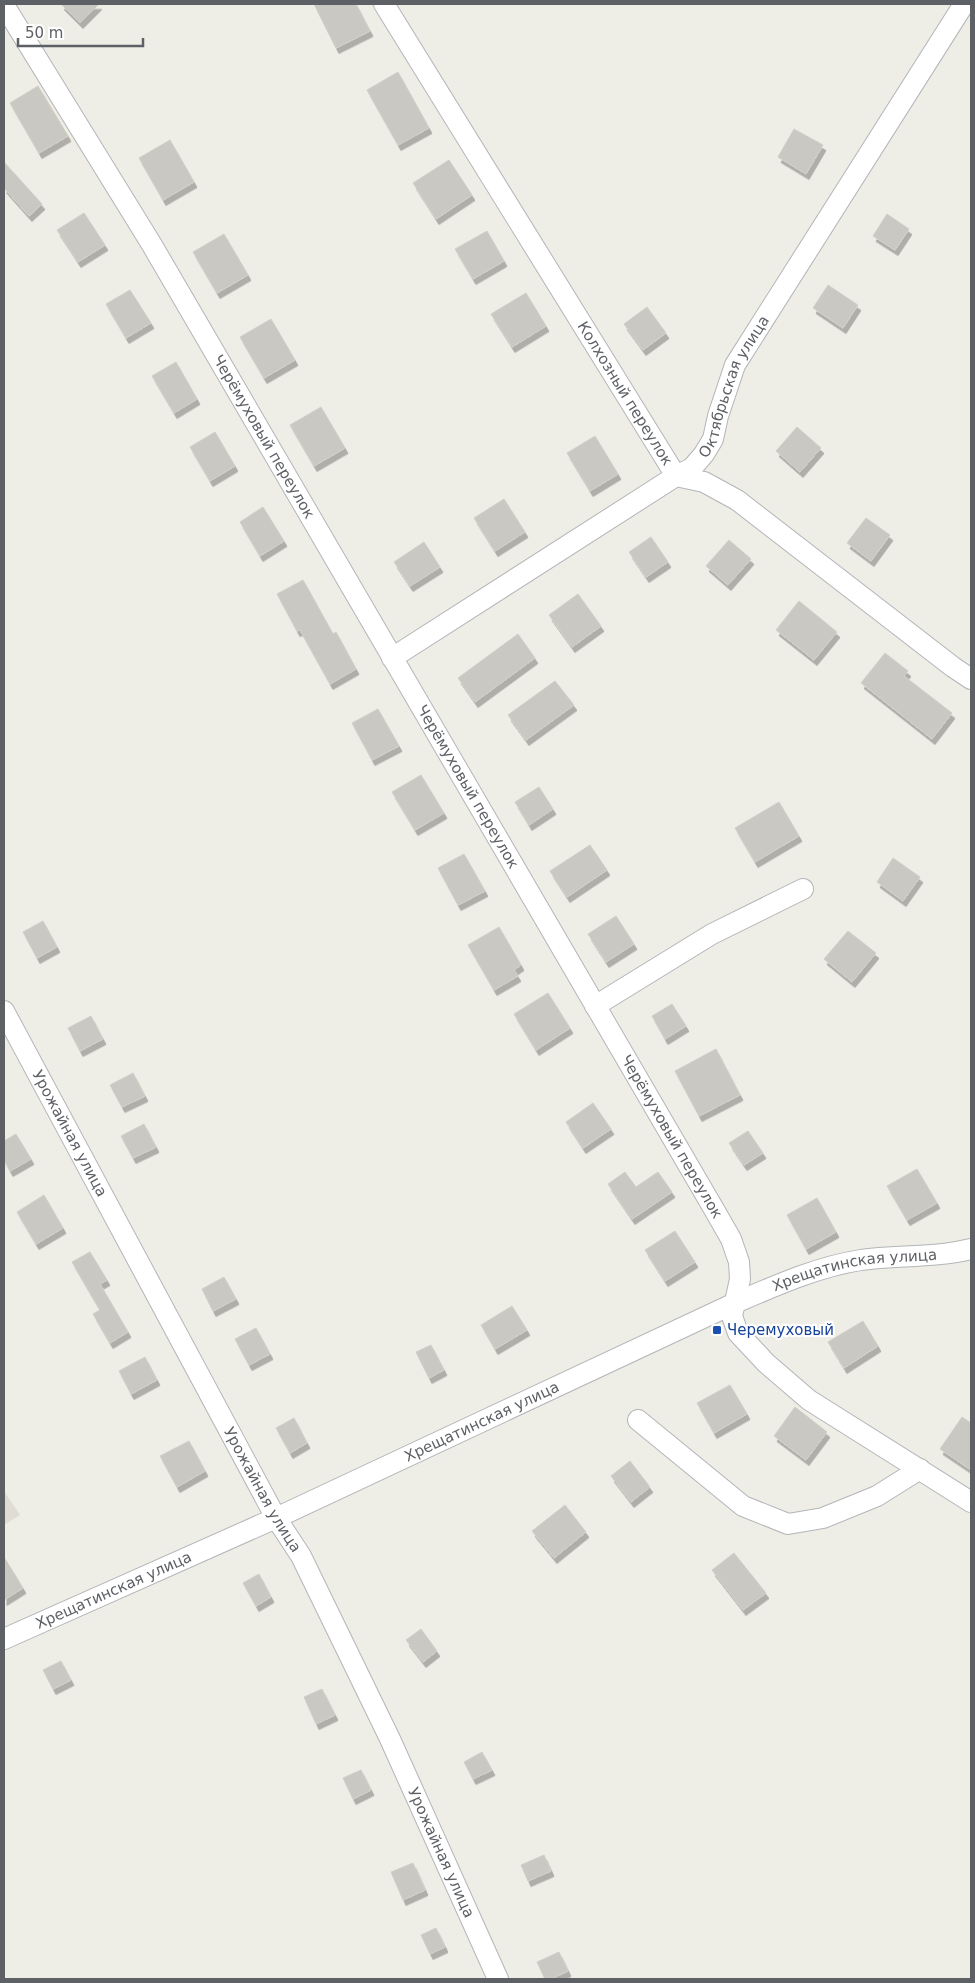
<svg xmlns="http://www.w3.org/2000/svg" width="975" height="1983" viewBox="0 0 975 1983" font-family="'DejaVu Sans',sans-serif">
  <defs>
    <filter id="shadow"><feDropShadow dx="3" dy="5.5" stdDeviation="0" flood-color="#0004"/></filter>
  </defs>
  <rect width="100%" height="100%" fill="#eeede6"/>
  <path fill="#dedcd4" d="M4,1491L20,1515L4,1525Z"/>
  <path fill="#cac8c2" stroke="#d2cfc5" filter="url(#shadow)" d="M61,4H99L80,23Z
    M314,4H356L370,31L336,48Z
    M398,72L429,128L398,145L367,90Z
    M38,86L68,136L39,153L10,103Z
    M794,129L823,145L806,174L778,157Z
    M170,140L194,182L163,200L139,158Z
    M449,160L472,195L436,219L413,183Z
    M4,162L42,204L29,216L4,188Z
    M84,213L105,245L78,262L57,230Z
    M887,214L909,229L895,250L873,236Z
    M487,231L504,261L473,279L455,249Z
    M224,234L248,275L217,293L193,252Z
    M828,285L858,305L843,328L813,308Z
    M130,290L151,323L126,338L106,304Z
    M526,293L546,326L512,347L491,314Z
    M647,307L666,333L643,350L624,324Z
    M271,319L295,360L264,378L240,337Z
    M176,362L197,399L174,413L152,376Z
    M321,407L345,448L314,466L290,425Z
    M797,427L821,448L800,472L776,451Z
    M215,432L235,466L210,481L190,447Z
    M595,436L618,474L590,491L567,453Z
    M504,499L525,532L495,551L474,518Z
    M263,507L284,541L260,556L240,522Z
    M866,518L890,535L871,561L847,543Z
    M651,537L668,562L646,577L629,552Z
    M729,540L751,559L728,585L706,566Z
    M424,542L440,567L410,586L394,562Z
    M303,580L333,634L336,632L356,669L330,684L300,630L297,631L277,594Z
    M578,594L601,626L572,647L549,615Z
    M799,601L837,632L814,660L776,630Z
    M518,634L535,658L475,702L458,678Z
    M885,653L908,671L904,676L952,713L932,739L861,683Z
    M555,681L574,705L526,740L508,715Z
    M378,709L399,746L372,760L352,723Z
    M421,775L444,813L415,830L392,792Z
    M539,787L553,809L529,825L515,802Z
    M779,802L799,836L755,862L735,828Z
    M590,845L607,870L567,897L550,871Z
    M464,854L485,891L458,905L438,868Z
    M893,858L920,877L903,901L877,882Z
    M616,916L634,944L606,962L588,934Z
    M43,921L57,947L37,958L23,932Z
    M499,927L521,965L514,970L518,976L494,990L468,945Z
    M848,931L876,953L852,982L824,959Z
    M548,993L570,1028L536,1050L514,1014Z
    M672,1004L686,1026L665,1039L652,1016Z
    M91,1016L103,1039L80,1051L68,1028Z
    M716,1049L740,1095L699,1116L675,1071Z
    M133,1073L145,1096L122,1107L110,1085Z
    M593,1103L611,1129L583,1148L566,1122Z
    M144,1124L156,1147L133,1158L121,1136Z
    M748,1131L763,1153L744,1165L729,1143Z
    M16,1134L31,1159L10,1171L4,1160V1141Z
    M917,1169L937,1203L907,1220L887,1186Z
    M625,1172L636,1187L658,1172L672,1192L632,1219L608,1184Z
    M44,1195L63,1228L36,1244L17,1212Z
    M817,1198L836,1232L806,1249L787,1215Z
    M675,1231L695,1262L665,1281L645,1250Z
    M90,1252L107,1280L100,1284L128,1332L110,1343L93,1314L100,1310L72,1262Z
    M224,1277L236,1299L213,1311L202,1289Z
    M512,1306L527,1330L495,1349L481,1325Z
    M863,1321L878,1346L844,1368L828,1342Z
    M256,1328L270,1354L249,1365L235,1339Z
    M431,1345L444,1370L429,1378L416,1352Z
    M145,1357L157,1380L131,1394L119,1371Z
    M730,1385L747,1414L714,1433L697,1403Z
    M795,1407L827,1432L806,1460L774,1436Z
    M962,1417L971,1423V1470L940,1449Z
    M294,1418L307,1443L290,1453L276,1428Z
    M189,1441L205,1471L177,1487L160,1456Z
    M630,1461L650,1487L631,1502L611,1476Z
    M565,1505L586,1532L554,1558L532,1531Z
    M734,1553L766,1593L743,1610L712,1570Z
    M4,1557L23,1588L4,1600Z
    M259,1574L271,1597L256,1606L243,1583Z
    M421,1629L437,1651L423,1662L406,1640Z
    M61,1661L71,1680L53,1689L43,1670Z
    M322,1689L335,1715L316,1724L304,1697Z
    M482,1752L492,1770L473,1779L464,1762Z
    M361,1770L371,1790L353,1799L343,1778Z
    M544,1855L551,1871L528,1881L521,1865Z
    M413,1863L425,1890L403,1900L391,1872Z
    M436,1928L445,1947L430,1954L421,1935Z
    M559,1952L568,1971L551,1979H545L537,1962Z"/>
  <g fill="none" stroke-linecap="round" stroke-linejoin="round">
    <defs>
      <g id="minor">
        <path id="s1" d="M384,4L676,476L704,482L737,500L953,667L971,679"/>
        <path id="s2" d="M4,5L152,245L715,1211L731,1239L739,1262L740,1279L732,1316L738,1333L766,1363L809,1400L971,1502"/>
        <path id="s3" d="M392,658L676,476L692,468L704,454L713,439L718,416L735,365L964,4"/>
        <path d="M595,1006L712,934L803,889"/>
        <path id="s4" d="M4,1011L276,1518L301,1556L390,1739L498,1979"/>
        <path d="M638,1420L743,1506L788,1524L823,1518L877,1496L920,1469"/>
        <path id="s5" d="M4,1639L276,1518L735,1303C777,1285 817,1267 861,1260C898,1255 935,1258 971,1249"/>
      </g>
    </defs>
    <use href="#minor" stroke="#b3b5b9" stroke-width="22"/>
    <use href="#minor" stroke="#fff" stroke-width="20"/>
  </g>
  <rect fill="#1a4fb4" stroke="#fff" stroke-width="2" x="712" y="1325" width="10" height="10" rx="2.5"/>
  <g text-anchor="middle" dominant-baseline="central" stroke-width="4.5" stroke-linejoin="round" paint-order="stroke">
    <g font-size="15" fill="#5d6065" stroke="#fff">
      <text stroke="none"><textPath href="#s3" startOffset="448">Октябрьская улица</textPath></text>
      <text stroke="none"><textPath href="#s1" startOffset="458">Колхозный переулок</textPath></text>
      <text stroke="none"><textPath href="#s2" startOffset="504">Черёмуховый переулок</textPath></text>
      <text stroke="none"><textPath href="#s2" startOffset="909">Черёмуховый переулок</textPath></text>
      <text stroke="none"><textPath href="#s4" startOffset="139">Урожайная улица</textPath></text>
      <text stroke="none"><textPath href="#s2" startOffset="1314">Черёмуховый переулок</textPath></text>
      <text stroke="none"><textPath href="#s5" startOffset="930">Хрещатинская улица</textPath></text>
      <text stroke="none"><textPath href="#s5" startOffset="525">Хрещатинская улица</textPath></text>
      <text stroke="none"><textPath href="#s4" startOffset="544">Урожайная улица</textPath></text>
      <text stroke="none"><textPath href="#s5" startOffset="120">Хрещатинская улица</textPath></text>
      <text stroke="none"><textPath href="#s4" startOffset="949">Урожайная улица</textPath></text>
    </g>
    <g font-size="15" fill="#164399" stroke="#fff" text-anchor="start">
      <text x="727" y="1330">Черемуховый</text>
    </g>
  </g>
  <rect width="975" height="1983" fill="none" stroke="#5d6065" stroke-width="10"/>
  <path d="M18 38v8h125v-8" fill="none" stroke="#5d6065" stroke-width="2.5"/>
  <text x="25" y="38" font-size="15" fill="#5d6065" stroke="#ffffff" stroke-width="4" paint-order="stroke">50 m</text>
</svg>
